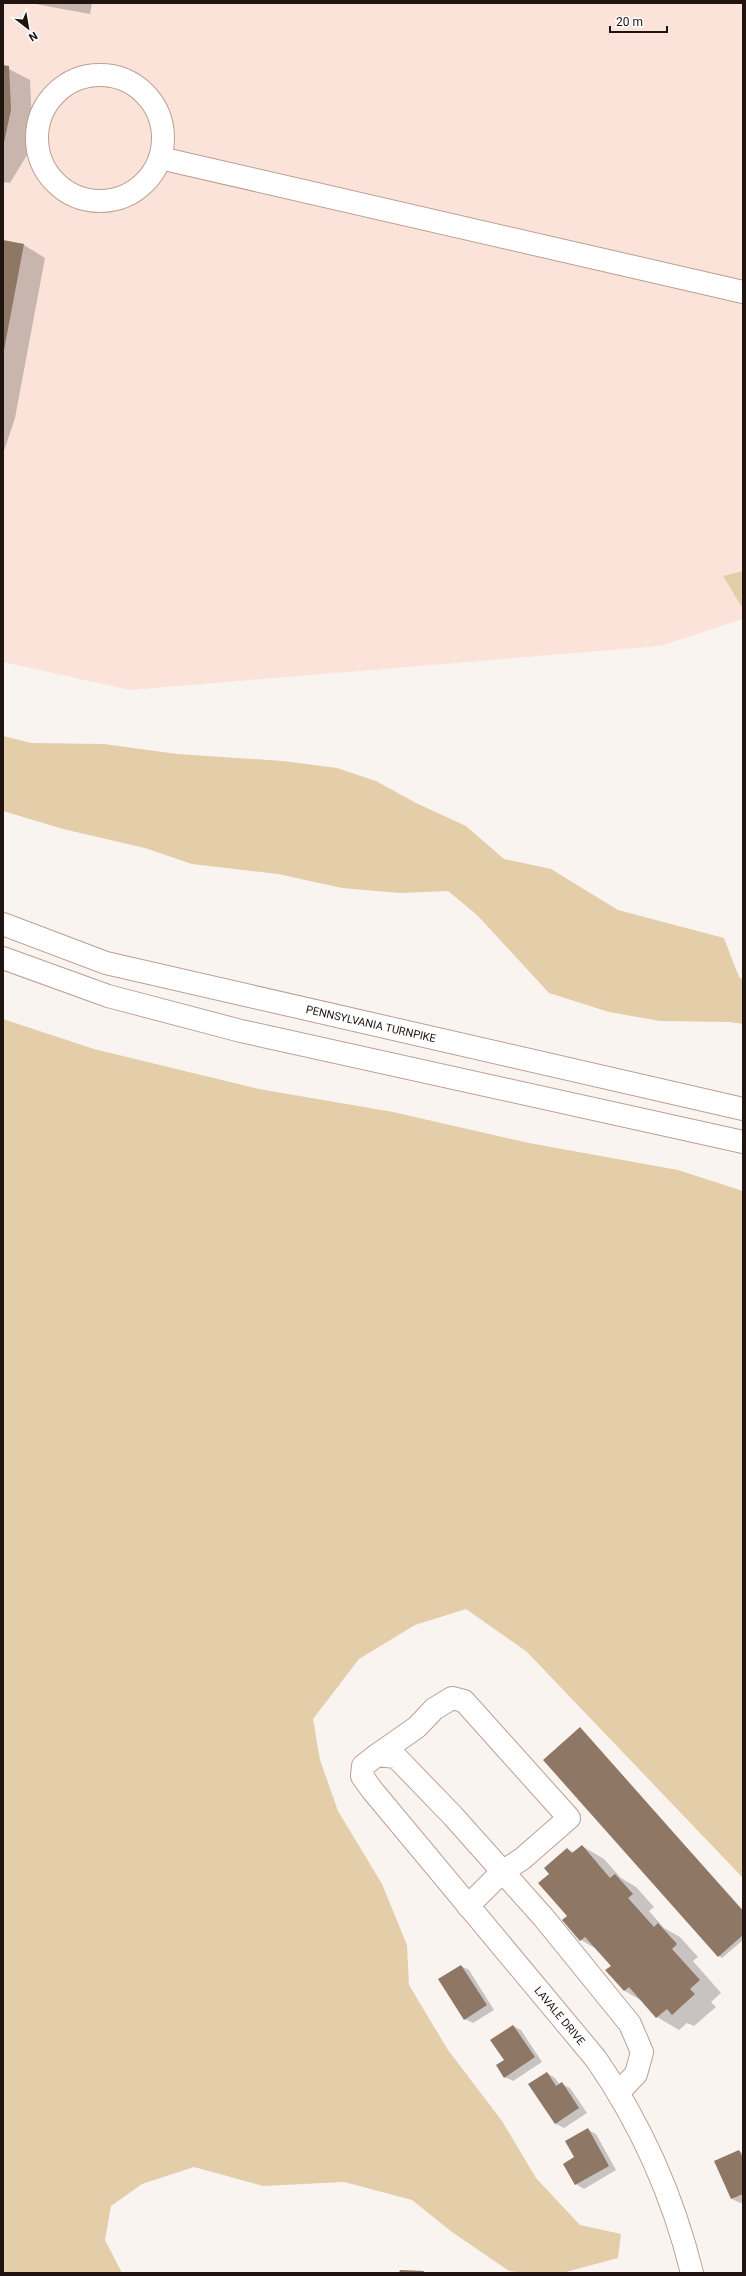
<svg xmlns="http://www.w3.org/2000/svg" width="746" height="2276" viewBox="0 0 746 2276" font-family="Roboto,sans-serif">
  <rect width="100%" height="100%" fill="#faf4f1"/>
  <path fill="#fbe3d9" d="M3,3H743V619L660,646L130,690L3,662Z"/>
  <path fill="#e4cda9" d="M743,571V609L723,576Z
    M3,736L31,743L104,744L177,754L283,761L337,768L376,781L416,803L466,826L504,859L551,869L618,910L724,938L739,977L743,980V1024L729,1022L660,1021L609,1012L549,993L477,915L448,891L400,893L342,888L278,874L192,864L145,848L63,829L3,811Z
    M3,1019L94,1049L259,1089L393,1112L529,1143L678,1170L743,1191V1878L527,1652L466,1609L415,1625L359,1659L313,1719L320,1760L338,1811L382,1884L407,1945L409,1985L448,2050L502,2121L536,2178L580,2225L621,2234L618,2258L562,2273H525L509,2271L452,2232L412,2200L344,2182L263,2186L194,2167L142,2184L111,2206L105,2240L122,2273H3Z"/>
  <path fill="#0003" d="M30,3H92L90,14Z
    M3,66L30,80L32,123L27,155L10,183L3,182Z
    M3,241L24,245L45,258L15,418L3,454Z
    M580,1729L743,1910V1940L722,1958L719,1956Z
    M582,1846L604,1859L621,1878L636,1887L654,1907L649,1911L664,1928L680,1937L698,1957L693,1961L721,1993L711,2002L716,2007L694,2026L687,2023L679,2030L657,2017L642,2001L625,1991L607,1971L612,1966L598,1950L581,1940L550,1874L567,1849L575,1853Z
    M461,1966L469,1970L494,2010L473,2023L465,2019Z
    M513,2026L521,2030L542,2062L513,2081L505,2077V2061Z
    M547,2073L555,2078L560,2085L562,2084L570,2088L587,2113L564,2128L556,2124L530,2084Z
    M588,2130L596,2134L616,2170L584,2189L576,2184V2158Z
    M739,2151L743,2153V2202L740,2203L732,2199L715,2161Z"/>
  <path fill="#8e7764" d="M3,65L9,66L11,110L3,147Z
    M3,240L24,244L4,350L3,349Z
    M580,1727L743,1911V1935L718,1957L543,1760Z
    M582,1845L610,1878L615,1874L633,1894L628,1898L654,1927L658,1923L677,1944L672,1949L700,1980L690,1989L695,1994L672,2015L667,2009L656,2018L629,1987L624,1991L605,1970L611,1966L585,1937L580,1941L562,1920L567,1916L538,1883L549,1874L544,1868L567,1848L572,1853Z
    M461,1965L487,2005L464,2020L438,1979Z
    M513,2025L535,2057L504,2078L496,2065L504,2060L490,2040Z
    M547,2072L556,2086L562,2082L579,2108L555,2124L528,2084Z
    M588,2128L609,2166L575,2185L563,2164L574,2157L565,2141Z
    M739,2150L743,2158V2194L731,2199L714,2161Z
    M400,2270L424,2271L423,2273H399Z"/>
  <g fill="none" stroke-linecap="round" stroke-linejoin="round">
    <defs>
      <g id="minor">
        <circle cx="100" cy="138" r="63"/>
        <path d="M160,158L743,292"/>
        <path d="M377,1755L417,1727L434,1709L452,1698L464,1701L569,1818L522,1859L502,1872L468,1906"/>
        <path id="s1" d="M619,2092L636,2074L642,2052L630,2024L544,1918L453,1816L396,1757L377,1755L363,1766L362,1776L372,1790L596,2059C641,2124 673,2196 692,2273"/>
      </g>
      <g id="highway">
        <path id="s2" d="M3,924L106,963L743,1109"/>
        <path d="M3,958L108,996L241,1031L743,1142"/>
      </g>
    </defs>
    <use href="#minor" stroke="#bd9f93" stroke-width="24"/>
    <use href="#highway" stroke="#bd9f93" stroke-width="24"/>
    <use href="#minor" stroke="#fff" stroke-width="22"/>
    <use href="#highway" stroke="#fff" stroke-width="22"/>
  </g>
  <g text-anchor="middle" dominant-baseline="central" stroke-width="3.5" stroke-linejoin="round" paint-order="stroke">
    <g font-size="11" fill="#1f1410" stroke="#fff">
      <text stroke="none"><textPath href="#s2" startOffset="382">PENNSYLVANIA TURNPIKE</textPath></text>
      <text stroke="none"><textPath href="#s1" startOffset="791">LAVALE DRIVE</textPath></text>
    </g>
  </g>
  <rect width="746" height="2276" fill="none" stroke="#1f1410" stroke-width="8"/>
  <g transform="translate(28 28) rotate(149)" stroke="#ffffff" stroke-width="3" paint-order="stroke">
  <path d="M0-3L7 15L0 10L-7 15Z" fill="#1f1410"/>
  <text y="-6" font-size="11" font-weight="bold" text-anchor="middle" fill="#1f1410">N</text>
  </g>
  <path d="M610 26v6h57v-6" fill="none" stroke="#1f1410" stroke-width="2"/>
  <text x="616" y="26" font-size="12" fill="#1f1410" stroke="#ffffff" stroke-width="3" paint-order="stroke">20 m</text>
</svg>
